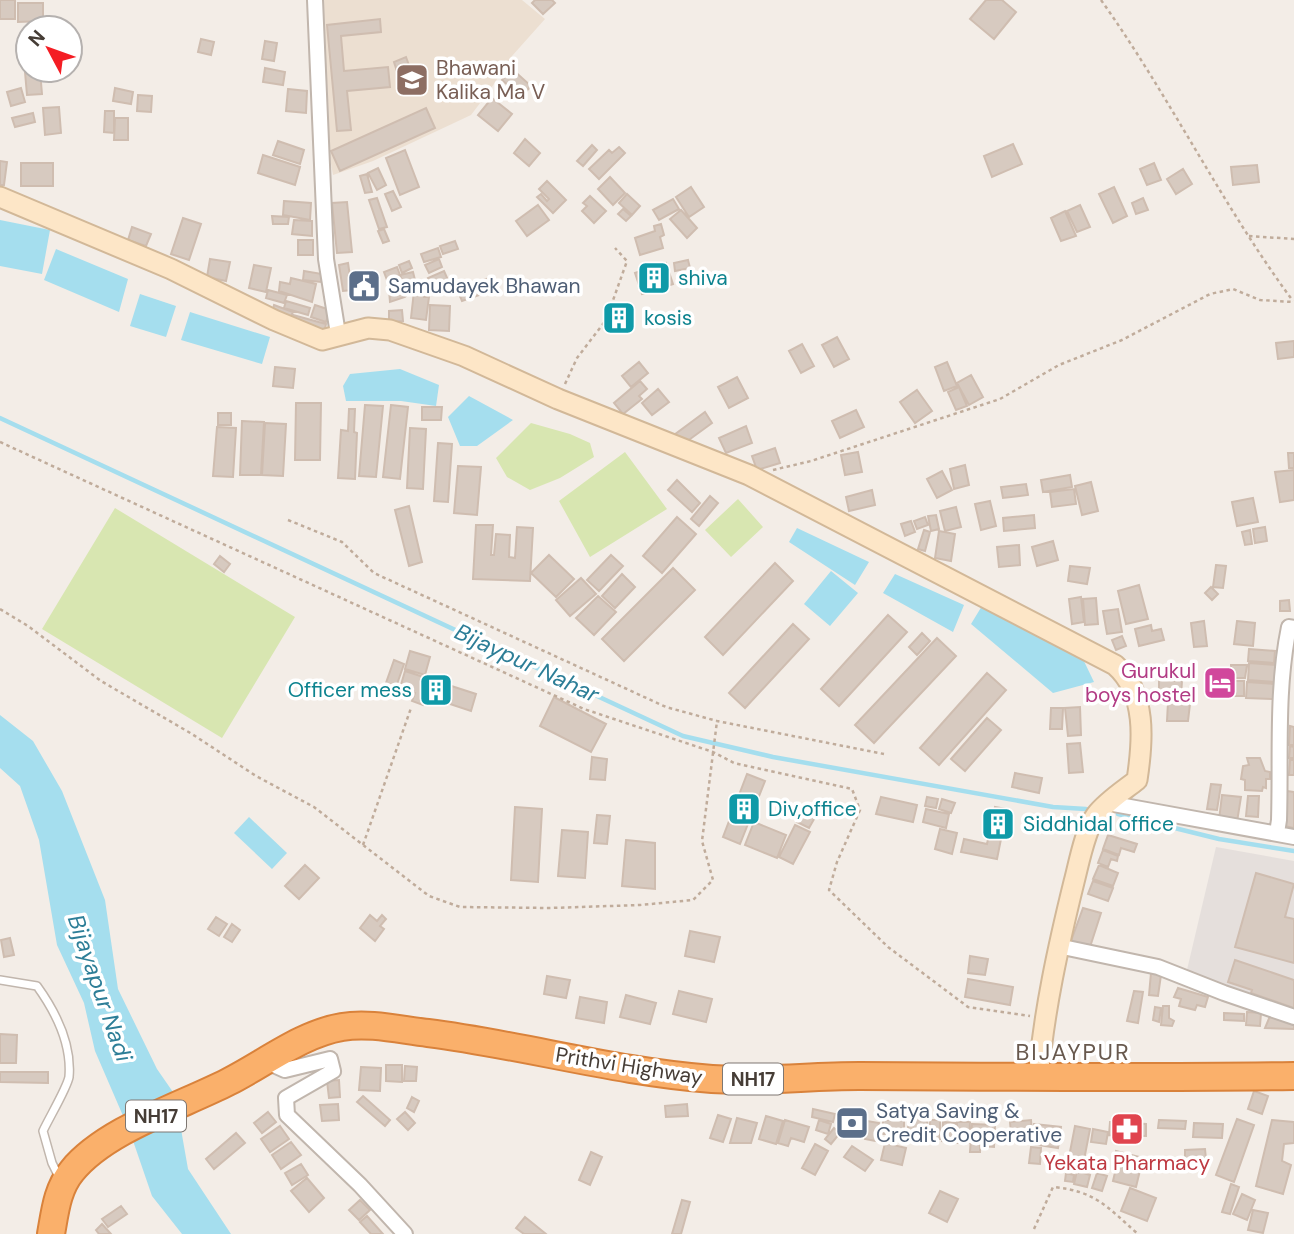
<svg xmlns="http://www.w3.org/2000/svg" width="1294" height="1234" viewBox="0 0 1294 1234" font-family="'DM Sans',sans-serif">
  <rect width="100%" height="100%" fill="#f3ede7"/>
  <path fill="#e5dfdc" d="M1216,847L1294,861V1010L1186,974Z"/>
  <path fill="#ecdfd1" d="M322,0H522L545,19L512,56L490,90L471,115L373,161L333,175L329,152L328,99Z"/>
  <path fill="#d8e6b1" d="M531,423L570,434L590,443L594,457L560,478L530,490L507,477L496,458Z
    M625,452L667,509L590,557L559,501Z
    M738,499L763,527L731,557L705,530Z
    M115,508L295,617L222,738L42,629Z"/>
  <path fill="#a5deee" d="M0,220L50,230L42,274L0,266Z
    M56,249L128,279L119,312L44,280Z
    M140,294L176,306L166,337L130,326Z
    M190,312L270,337L262,364L181,340Z
    M400,369L439,385L436,406L401,401H346L343,386L350,374Z
    M469,396L513,420L477,446H460L448,417Z
    M797,528L869,562L855,585L789,542Z
    M831,571L858,593L830,626L804,604Z
    M895,574L964,605L953,632L883,593Z
    M985,601L1082,657L1094,682L1053,693L971,624Z
    M0,715L33,741L62,791L105,900L118,989L157,1069L175,1095L188,1169L231,1234H182L152,1196L130,1132L95,1051L84,1003L57,945L39,840L20,786L0,768Z
    M249,817L287,853L272,869L234,833Z"/>
  <g fill="none" stroke-linecap="round" stroke-linejoin="round">
    <path stroke="#a5deee" stroke-width="4.5" d="M0,418L683,736L773,757L1053,807L1086,809
      M1118,814L1219,839L1294,851"/>
  </g>
  <path fill="#d7cac0" stroke="#cfbdb0" stroke-width="2" d="M0,0H15V19H0Z
    M535,0H552L555,3L543,14L532,3Z
    M986,0H1002L1016,12L994,39L970,19Z
    M18,3H43V21L18,22Z
    M380,19L381,32L341,36L344,71L388,67L390,87L347,91L351,130L337,131L327,25Z
    M201,39L214,42L211,55L198,52Z
    M265,41L277,43L274,61L262,59Z
    M406,57L415,82L402,87L394,62Z
    M265,68L285,72L283,85L263,82Z
    M512,69L531,86L521,97L502,80Z
    M40,71L42,94L27,95L25,72Z
    M21,88L25,102L11,106L7,92Z
    M115,88L133,92L131,104L113,101Z
    M288,89L307,91L306,113L286,111Z
    M138,95L152,96L151,112L137,111Z
    M492,98L512,114L498,131L478,115Z
    M59,107L61,133L45,135L43,108Z
    M426,108L435,128L340,171L331,151Z
    M105,111H114V133L104,132Z
    M33,113L35,122L15,127L12,118Z
    M115,118H128V140H114Z
    M525,139L540,153L529,166L514,153Z
    M278,141L304,150L300,164L273,155Z
    M1013,144L1022,164L992,177L984,156Z
    M592,145L597,150L583,166L577,161Z
    M619,147L625,153L599,179L589,169L609,150L612,153Z
    M405,150L419,187L400,195L386,158Z
    M263,155L300,167L295,185L258,173Z
    M0,161L7,162L4,185H0Z
    M21,163H53V186H21Z
    M1154,163L1161,180L1147,185L1140,169Z
    M1257,165L1259,182L1233,185L1231,167Z
    M378,168L386,185L377,190L368,173Z
    M1183,169L1192,184L1176,194L1167,179Z
    M367,174L372,192L365,193L360,176Z
    M610,177L625,193L613,205L598,189Z
    M547,181L566,200L553,213L537,197L541,194L547,201L549,199L539,189Z
    M691,187L704,207L689,217L676,197Z
    M1114,187L1127,216L1113,223L1099,194Z
    M393,191L401,207L392,211L385,194Z
    M627,194L640,206L632,215L619,203Z
    M590,196L606,211L594,223L582,211L587,206L583,203Z
    M377,198L387,227L379,229L369,200Z
    M1143,198L1148,210L1136,214L1132,203Z
    M673,199L679,209L659,220L653,210Z
    M284,201L311,203L310,220L283,215Z
    M347,202L352,252L337,253L332,203Z
    M538,205L549,220L527,236L516,221Z
    M1080,205L1090,227L1077,232L1067,211Z
    M623,209L631,216L626,221L618,214Z
    M681,210L697,228L687,238L670,219Z
    M1065,211L1076,236L1061,241L1051,218Z
    M272,216L289,217L288,224H273Z
    M183,218L201,224L189,260L171,254Z
    M294,220L312,221V236L292,234Z
    M661,224L664,235L660,237L663,248L640,255L635,238L655,231L654,226Z
    M132,227L151,234L146,246L128,240Z
    M384,229L389,241L383,243L378,231Z
    M298,240H313V255H298Z
    M455,241L458,249L443,254L440,246Z
    M438,248L441,257L424,262L421,254Z
    M210,259L230,262L226,281L207,277Z
    M439,259L442,267L429,273L425,265Z
    M688,260L690,268L675,271L674,263Z
    M409,261L412,268L402,273L399,265Z
    M348,263L352,290L343,291L339,265Z
    M666,263L673,284L642,294L635,273Z
    M254,265L271,268L266,292L249,288Z
    M397,267L400,275L387,280L384,272Z
    M304,271L322,274L321,282L303,280Z
    M444,271L448,280L432,287L428,278Z
    M413,272L415,280L403,283L400,275Z
    M291,278L316,284L312,302L279,291L280,282L290,284Z
    M486,279L491,291L462,301L457,289Z
    M406,287L408,294L405,297L390,302L389,290Z
    M268,290L287,295L284,303L266,298Z
    M414,291L424,292V297H429L426,320L411,318Z
    M286,301L310,308L308,315L284,308Z
    M274,305L293,312L290,318L272,314Z
    M315,305L330,310L326,322L311,317Z
    M430,305L450,306L449,331L429,330Z
    M619,305L629,309L620,331L610,327Z
    M402,310L403,321L389,322V311Z
    M293,315L326,324L324,333L291,325Z
    M837,337L849,359L834,367L822,345Z
    M1294,341V357L1278,359L1276,343Z
    M802,344L814,366L801,373L789,351Z
    M639,362L648,373L631,387L622,376Z
    M947,362L957,386L944,391L935,367Z
    M275,367L295,369L293,388L273,386Z
    M971,375L983,397L969,405L957,383Z
    M737,377L748,398L729,408L718,387Z
    M640,381L647,389L639,396L642,399L623,414L614,403Z
    M959,387L967,406L956,410L948,392Z
    M658,389L669,402L652,415L642,403Z
    M917,390L932,411L915,423L900,402Z
    M296,403H321L320,460H295Z
    M365,405L383,406L376,477L359,476Z
    M391,405L408,407L400,479L383,477Z
    M422,407H442L441,420H422Z
    M349,409H355L354,432L357,433L355,479L338,478L341,430L348,431Z
    M856,410L864,427L840,438L832,421Z
    M705,412L712,423L682,445L674,435Z
    M218,413H231V425H218Z
    M242,421L264,422L261,475H240Z
    M265,423L286,424L283,476L262,475Z
    M746,426L752,443L726,453L719,438Z
    M217,427L236,428L233,477L213,476Z
    M410,428L426,429L423,489L407,488Z
    M438,443L452,444L448,502L434,501Z
    M775,448L780,463L757,470L752,456Z
    M858,452L862,472L845,475L841,455Z
    M1288,453H1294V468H1289Z
    M965,465L969,485L954,489L950,469Z
    M458,466L481,467L477,515L454,513Z
    M1294,470V500L1280,502L1275,472Z
    M942,471L952,490L937,498L927,479Z
    M1070,475L1072,487L1043,492L1041,480Z
    M677,480L700,503L692,512L668,490Z
    M1091,482L1098,511L1082,515L1075,486Z
    M1026,484L1028,495L1003,498L1001,487Z
    M1074,489L1076,504L1052,507L1050,492Z
    M872,490L875,505L849,511L846,497Z
    M710,496L718,503L699,526L691,519Z
    M1253,498L1258,522L1237,526L1232,502Z
    M990,501L996,526L981,530L975,504Z
    M409,506L422,562L409,566L395,510Z
    M956,507L961,527L945,531L940,511Z
    M936,515L939,529L931,531L928,516Z
    M1034,515L1035,528L1004,531L1003,518Z
    M677,517L696,534L662,573L643,556Z
    M925,517L928,525L917,529L914,521Z
    M911,521L915,532L905,536L901,524Z
    M476,525H493L491,555H494L496,534L510,535L509,557L515,558L517,527L533,528L530,581L473,579Z
    M1265,527L1267,541L1255,543L1253,529Z
    M924,530L930,532L925,551L918,549Z
    M1250,530L1252,544L1245,545L1242,532Z
    M939,531L955,534L951,561L935,558Z
    M1053,541L1058,560L1037,566L1032,547Z
    M1019,545L1020,565L999,567L997,547Z
    M549,555L574,579L556,597L531,573Z
    M611,555L623,566L599,591L587,580Z
    M220,556L230,564L224,572L214,564Z
    M775,563L793,581L723,655L705,637Z
    M1216,565L1226,566L1223,588L1213,587Z
    M1070,566L1090,568L1087,584L1068,581Z
    M673,568L695,590L624,661L602,639Z
    M622,574L635,587L615,608L602,596Z
    M581,578L596,594L570,616L556,600Z
    M1139,585L1148,619L1126,624L1118,591Z
    M1211,587L1218,594L1212,600L1205,593Z
    M598,596L616,612L594,635L576,618Z
    M1081,597L1084,622L1072,624L1069,599Z
    M1096,598L1098,624L1085,625L1083,599Z
    M1289,600L1290,611H1280V601Z
    M1118,609L1122,632L1107,634L1103,611Z
    M888,615L907,632L839,706L821,689Z
    M1204,621L1207,646L1194,647L1191,623Z
    M1237,621L1255,623L1253,646L1234,644Z
    M793,624L809,639L745,708L729,693Z
    M1151,625L1152,631L1161,629L1164,640L1139,646L1135,629Z
    M922,633L930,641L917,655L909,647Z
    M1122,636L1126,646L1116,650L1112,640Z
    M937,638L956,656L874,743L855,725Z
    M1249,649L1275,651L1274,663L1248,661Z
    M410,651L430,657L425,675L405,669Z
    M394,660L404,664L396,687L386,683Z
    M1249,663L1276,665L1275,682L1248,680Z
    M1231,665H1247L1245,678H1231Z
    M405,671L476,694L471,711L426,696L423,705L412,701L415,693L400,688Z
    M987,673L1006,690L939,765L920,748Z
    M1159,680L1182,681L1181,696H1159Z
    M1230,681H1244V696H1230Z
    M1247,682L1274,684L1273,699L1246,698Z
    M554,697L606,724L591,752L540,726Z
    M1168,702L1190,704L1188,721H1167Z
    M1080,707L1081,735L1068,736L1065,708Z
    M1051,708H1063L1062,729H1050Z
    M987,718L1001,730L965,771L951,759Z
    M1290,726L1294,727V745H1289Z
    M1080,743L1083,772L1069,773L1067,744Z
    M1290,746L1294,747V758H1289Z
    M592,757L607,759L605,780L590,779Z
    M1247,758H1260L1265,771L1270,772V779H1266V788L1263,787L1262,791L1245,790V780L1241,779L1243,766L1249,765Z
    M1290,760H1294V775H1289Z
    M1015,773L1042,778L1039,793L1012,787Z
    M747,774L765,781L740,844L723,837Z
    M1211,784L1221,785L1217,810L1207,809Z
    M1287,791L1294,792V828L1280,825Z
    M1222,795L1241,797L1237,822L1219,820Z
    M1248,796H1259L1258,817L1246,816Z
    M881,797L917,805L913,822L876,814Z
    M927,797L938,799L936,808L925,806Z
    M942,799L955,803L951,813L939,809Z
    M806,805L818,812L809,828L797,822Z
    M515,807L542,809L538,882L511,880Z
    M995,807L1007,809L997,859L961,852L964,839L987,844Z
    M926,809L949,814L946,828L923,822Z
    M597,815L610,816L607,844L594,843Z
    M754,822L786,835L777,858L745,845Z
    M795,825L810,832L793,864L779,857Z
    M940,829L957,833L952,854L935,849Z
    M562,830L588,832L585,878L558,876Z
    M1108,835L1137,844L1134,852L1121,848L1119,855L1103,849Z
    M626,840L655,843V889L622,886Z
    M1103,850L1118,856L1117,861L1111,859L1108,867L1098,863Z
    M305,865L319,878L299,899L285,886Z
    M1099,865L1118,873L1113,886L1093,879Z
    M1256,873L1294,884L1285,917L1294,919V963L1235,947Z
    M1093,881L1113,888L1108,901L1088,894Z
    M1083,908L1101,913L1090,947L1071,941Z
    M370,915L377,921L382,915L386,919L380,926L384,929L375,941L360,928Z
    M216,917L227,924L219,936L208,929Z
    M232,924L240,930L232,942L224,937Z
    M690,931L720,937L714,962L685,956Z
    M10,938L14,955L4,957L1,940Z
    M970,956L988,959L985,975L968,973Z
    M1235,960L1294,980V1008L1251,993L1252,990L1228,982Z
    M1151,973L1161,975L1158,996L1149,995Z
    M547,976L570,980L566,998L544,994Z
    M968,979L1013,987L1010,1005L965,997Z
    M1178,988L1208,997L1205,1007L1197,1005L1195,1010L1179,1006L1181,999L1174,997Z
    M679,991L712,999L706,1022L673,1014Z
    M1134,991L1143,992L1138,1023L1127,1021Z
    M626,995L656,1003L650,1024L620,1017Z
    M580,997L607,1002L604,1023L576,1018Z
    M1163,1006H1169V1018L1174,1021L1172,1026L1161,1025Z
    M1155,1007L1161,1008L1159,1022L1153,1020Z
    M1247,1012L1261,1013L1260,1026L1246,1025Z
    M1224,1013L1244,1014V1021L1224,1020Z
    M1270,1016L1294,1023V1029L1265,1028Z
    M0,1034L17,1035L16,1063H0Z
    M386,1065H402V1082L386,1081Z
    M405,1066L417,1067L416,1081H404Z
    M361,1067L381,1068L380,1091L359,1090Z
    M0,1072H48V1083L0,1082Z
    M339,1080L340,1097L329,1098L327,1081Z
    M1254,1091L1268,1096L1262,1114L1248,1109Z
    M363,1096L390,1120L385,1126L357,1102Z
    M412,1097L419,1101L414,1112L407,1108Z
    M338,1104L339,1120L322,1121L320,1105Z
    M687,1104L688,1116L666,1117L665,1106Z
    M813,1109L835,1114L833,1122L812,1117Z
    M268,1112L276,1122L262,1133L254,1123Z
    M405,1112L415,1123L408,1130L397,1119Z
    M718,1115L731,1119L723,1142L710,1138Z
    M910,1115L928,1117L925,1136L907,1134Z
    M766,1116L783,1121L776,1144L759,1139Z
    M737,1118L757,1123L751,1143H730Z
    M846,1118L866,1121L864,1135L844,1132Z
    M1237,1119L1254,1125L1234,1182L1216,1175Z
    M785,1120L809,1127L804,1142L791,1138L788,1146L778,1143Z
    M819,1120L831,1124L828,1134L816,1130Z
    M883,1120H904V1134H883Z
    M930,1120H940V1139H929Z
    M1031,1120L1032,1132L1011,1134L1010,1122Z
    M1159,1120L1186,1121L1185,1129L1158,1128Z
    M1272,1120L1294,1122V1143L1284,1144L1282,1161L1291,1165L1283,1194L1256,1186Z
    M867,1121L879,1123L876,1141L865,1139Z
    M943,1122L956,1123L954,1142L942,1141Z
    M957,1122H970L969,1143H956Z
    M1110,1122L1146,1124V1136L1109,1135Z
    M1194,1123L1223,1124L1222,1138L1193,1137Z
    M972,1124L995,1125L994,1147L980,1146V1152H970Z
    M1034,1124L1061,1127L1058,1148L1032,1144Z
    M280,1126L289,1139L270,1152L261,1139Z
    M1075,1126L1090,1129L1084,1160L1069,1157Z
    M834,1128L840,1133L831,1144L825,1139Z
    M1093,1129L1108,1132L1106,1144L1091,1142Z
    M236,1133L245,1143L214,1169L206,1159Z
    M291,1142L301,1155L281,1169L272,1155Z
    M885,1143L906,1148L902,1165L881,1160Z
    M815,1144L828,1151L815,1175L802,1168Z
    M852,1146L873,1160L865,1171L844,1157Z
    M1031,1147L1041,1148L1040,1164L1029,1163Z
    M1205,1149L1206,1159L1185,1160V1150Z
    M1116,1151L1143,1158L1136,1187L1113,1181L1117,1164L1113,1163Z
    M591,1152L602,1157L590,1185L579,1180Z
    M301,1164L308,1175L292,1185L285,1173Z
    M1077,1171L1090,1175L1087,1187L1074,1184Z
    M1066,1173L1074,1175L1073,1182L1065,1181Z
    M1097,1173L1107,1176L1102,1191L1092,1188Z
    M307,1178L324,1198L309,1212L291,1191Z
    M1231,1184L1239,1187L1230,1214L1222,1212Z
    M1130,1188L1156,1198L1147,1221L1121,1211Z
    M940,1191L958,1199L947,1222L929,1213Z
    M1242,1194L1255,1200L1247,1220L1233,1214Z
    M360,1200L370,1210L359,1220L349,1210Z
    M682,1200L690,1202L681,1234H672Z
    M121,1206L127,1214L108,1227L102,1219Z
    M1253,1210L1268,1213L1263,1233L1248,1230Z
    M367,1216L383,1234H371L360,1222Z
    M525,1217L546,1234H524L516,1228Z
    M102,1224L111,1234H99L96,1230Z"/>
  <g fill="none" stroke-linecap="round" stroke-linejoin="round">
    <defs>
      <path id="lane" d="M0,980L37,986C55,1011 72,1043 69,1077C67,1088 49,1118 43,1131L52,1163L59,1177"/>
      <path id="street" d="M315,0L326,259L338,334
        M1108,803L1294,837
        M1277,833L1279,820C1281,756 1276,690 1289,627L1294,628
        M1058,946L1158,967L1224,993L1294,1017
        M265,1061L285,1070L330,1059L333,1071L286,1098L287,1115L360,1185L405,1234"/>
      <path id="secondary" d="M0,197L171,269L274,320L322,340L368,328L390,330L464,356L558,399L749,475L1115,665C1147,693 1143,741 1137,780C1123,791 1107,801 1096,815C1085,830 1079,863 1074,882C1058,947 1044,1011 1038,1078"/>
      <path id="highway" d="M51,1234C55,1212 57,1189 72,1171C105,1130 181,1106 228,1082C264,1064 301,1034 342,1027C369,1022 401,1030 428,1033C523,1045 616,1072 712,1079C761,1082 810,1076 859,1076C1004,1077 1149,1078 1294,1076"/>
    </defs>
    <use href="#lane" stroke="#c1b6ad" stroke-width="10"/>
    <use href="#street" stroke="#c1b6ad" stroke-width="18"/>
    <use href="#secondary" stroke="#d2b898" stroke-width="23"/>
    <use href="#highway" stroke="#d9823b" stroke-width="30"/>
    <path stroke="#c0ac9b" stroke-width="2.5" stroke-dasharray="3.5 3.5" stroke-linecap="butt" d="M1101,0C1170,97 1222,205 1293,301
      M1249,236L1294,239
      M565,384L577,358L606,320L627,261L615,248
      M0,442L584,709L713,752L734,763L852,789L860,810L837,862L829,890L888,947L968,1007L1030,1016
      M773,470L811,461L1000,399L1059,365L1122,340L1210,294L1233,289L1260,300L1293,302
      M288,520L342,542L374,573L666,707L717,721L884,754
      M0,609L28,626L101,681L192,734L256,776L314,807L429,896L460,907L550,908L640,905L693,900L713,880L702,841L717,721
      M363,845L411,708
      M1034,1229L1053,1187C1096,1191 1107,1207 1138,1234"/>
    <use href="#lane" stroke="#fff" stroke-width="7"/>
    <use href="#street" stroke="#fff" stroke-width="14"/>
    <use href="#secondary" stroke="#fde6c7" stroke-width="19"/>
    <use href="#highway" stroke="#fab06b" stroke-width="26"/>
  </g>
  <defs>
    <symbol id="school-square" viewBox="-11 -11 22 22"><rect x="-9" y="-9" width="18" height="18" rx="4" fill="#8d6e63" stroke="#fff"/><path d="M0-5L7-2L0 1L-7-2ZM-4 1L0 2.5L4 1V4Q0 6-4 4Z" fill="#fff"/></symbol>
    <symbol id="building-square" viewBox="-11 -11 22 22"><rect x="-9" y="-9" width="18" height="18" rx="4" fill="#0f9aa8" stroke="#fff"/><path d="M-4-6H4V6H1V3H-1V6H-4ZM-2.5-4.3h1.7v1.8h-1.7ZM.8-4.3h1.7v1.8H.8ZM-2.5-1h1.7V.8h-1.7ZM.8-1h1.7V.8H.8Z" fill="#fff"/></symbol>
    <symbol id="civic-square" viewBox="-11 -11 22 22"><rect x="-9" y="-9" width="18" height="18" rx="4" fill="#5c6f8a" stroke="#fff"/><path d="M-.6-6.5H3V-4.5H.6V-3L4-1V1h2V6H-6V1h2V-1L-.6-3ZM-1.2 2.5V6h2.4V2.5Z" fill="#fff"/></symbol>
    <symbol id="hotel-square" viewBox="-11 -11 22 22"><rect x="-9" y="-9" width="18" height="18" rx="4" fill="#d1479c" stroke="#fff"/><path d="M-6-4.5h1.5V1H6V5H4.5V3h-9V5H-6ZM-4 0a1.8 1.8 0 1 1 3.6 0ZM.5 0V-2.5h3Q6-2.5 6 0Z" fill="#fff"/></symbol>
    <symbol id="bank-square" viewBox="-11 -11 22 22"><rect x="-9" y="-9" width="18" height="18" rx="4" fill="#5c6f8a" stroke="#fff"/><path d="M-6-4H6V4H-6ZM0-2.3a2.3 2.3 0 1 0 0 4.6a2.3 2.3 0 1 0 0-4.6Z" fill="#fff"/></symbol>
    <symbol id="pharmacy-square" viewBox="-11 -11 22 22"><rect x="-9" y="-9" width="18" height="18" rx="4" fill="#e0444e" stroke="#fff"/><path d="M-2-6h4v4h4v4h-4v4h-4v-4h-4v-4h4Z" fill="#fff"/></symbol>
  </defs>
  <g fill-rule="evenodd">
    <use href="#school-square" x="393" y="61" width="38" height="38"/>
    <use href="#building-square" x="635" y="259" width="38" height="38"/>
    <use href="#civic-square" x="345" y="267" width="38" height="38"/>
    <use href="#building-square" x="600" y="299" width="38" height="38"/>
    <use href="#hotel-square" x="1201" y="664" width="38" height="38"/>
    <use href="#building-square" x="417" y="671" width="38" height="38"/>
    <use href="#building-square" x="725" y="790" width="38" height="38"/>
    <use href="#building-square" x="979" y="805" width="38" height="38"/>
    <use href="#bank-square" x="833" y="1104" width="38" height="38"/>
    <use href="#pharmacy-square" x="1108" y="1110" width="38" height="38"/>
  </g>
  <g text-anchor="middle" dominant-baseline="central" stroke-width="7" stroke-linejoin="round" paint-order="stroke">
    <g fill="#fff" stroke="#7e7772" stroke-width="2">
      <rect x="723" y="1063.5" width="60" height="31" rx="5"/>
      <rect x="126" y="1100.5" width="60" height="31" rx="5"/>
    </g>
    <g font-size="19" font-weight="bold" fill="#463d36">
      <text x="753" y="1079">NH17</text>
      <text x="156" y="1116">NH17</text>
    </g>
    <g font-size="21" fill="#785e54" stroke="#fff" text-anchor="start">
      <text x="436" y="68">Bhawani<tspan x="436" dy="24">Kalika Ma V</tspan></text>
    </g>
    <g font-size="21" fill="#0d838f" stroke="#fff" text-anchor="start">
      <text x="678" y="278">shiva</text>
      <text x="644" y="318">kosis</text>
      <text x="412" y="690" text-anchor="end">Officer mess</text>
      <text x="768" y="809">Div,office</text>
      <text x="1023" y="824">Siddhidal office</text>
    </g>
    <g font-size="21" fill="#4e5e75" stroke="#fff" text-anchor="start">
      <text x="388" y="286">Samudayek Bhawan</text>
      <text x="876" y="1111">Satya Saving &amp;<tspan x="876" dy="24">Credit Cooperative</tspan></text>
    </g>
    <g font-size="21" fill="#b23c85" stroke="#fff" text-anchor="end">
      <text x="1196" y="671">Gurukul<tspan x="1196" dy="24">boys hostel</tspan></text>
    </g>
    <g font-size="21" fill="#463d36" stroke="#fff">
      <text transform="translate(629 1066) rotate(9)">Prithvi Highway</text>
    </g>
    <g font-size="21" fill="#be3a42" stroke="#fff">
      <text x="1127" y="1163">Yekata Pharmacy</text>
    </g>
    <g font-size="23" font-style="italic" fill="#2d7e97" stroke="#fff">
      <text transform="translate(527 663) rotate(25)">Bijaypur Nahar</text>
      <text transform="translate(100 988) rotate(71)">Bijayapur Nadi</text>
    </g>
    <g font-size="23" letter-spacing="2" fill="#68594e" stroke="#fff">
      <text x="1073" y="1052">BIJAYPUR</text>
    </g>
  </g>
  <g transform="translate(49 49) rotate(311)"><circle r="33" fill="#ffffff" stroke="#b5b1af" stroke-width="2"/>
  <path d="M0-5L12 26L0 18L-12 26Z" fill="#f41d24"/>
  <text y="-10" font-size="19" font-weight="bold" text-anchor="middle" fill="#463d36">N</text>
  </g>
</svg>
